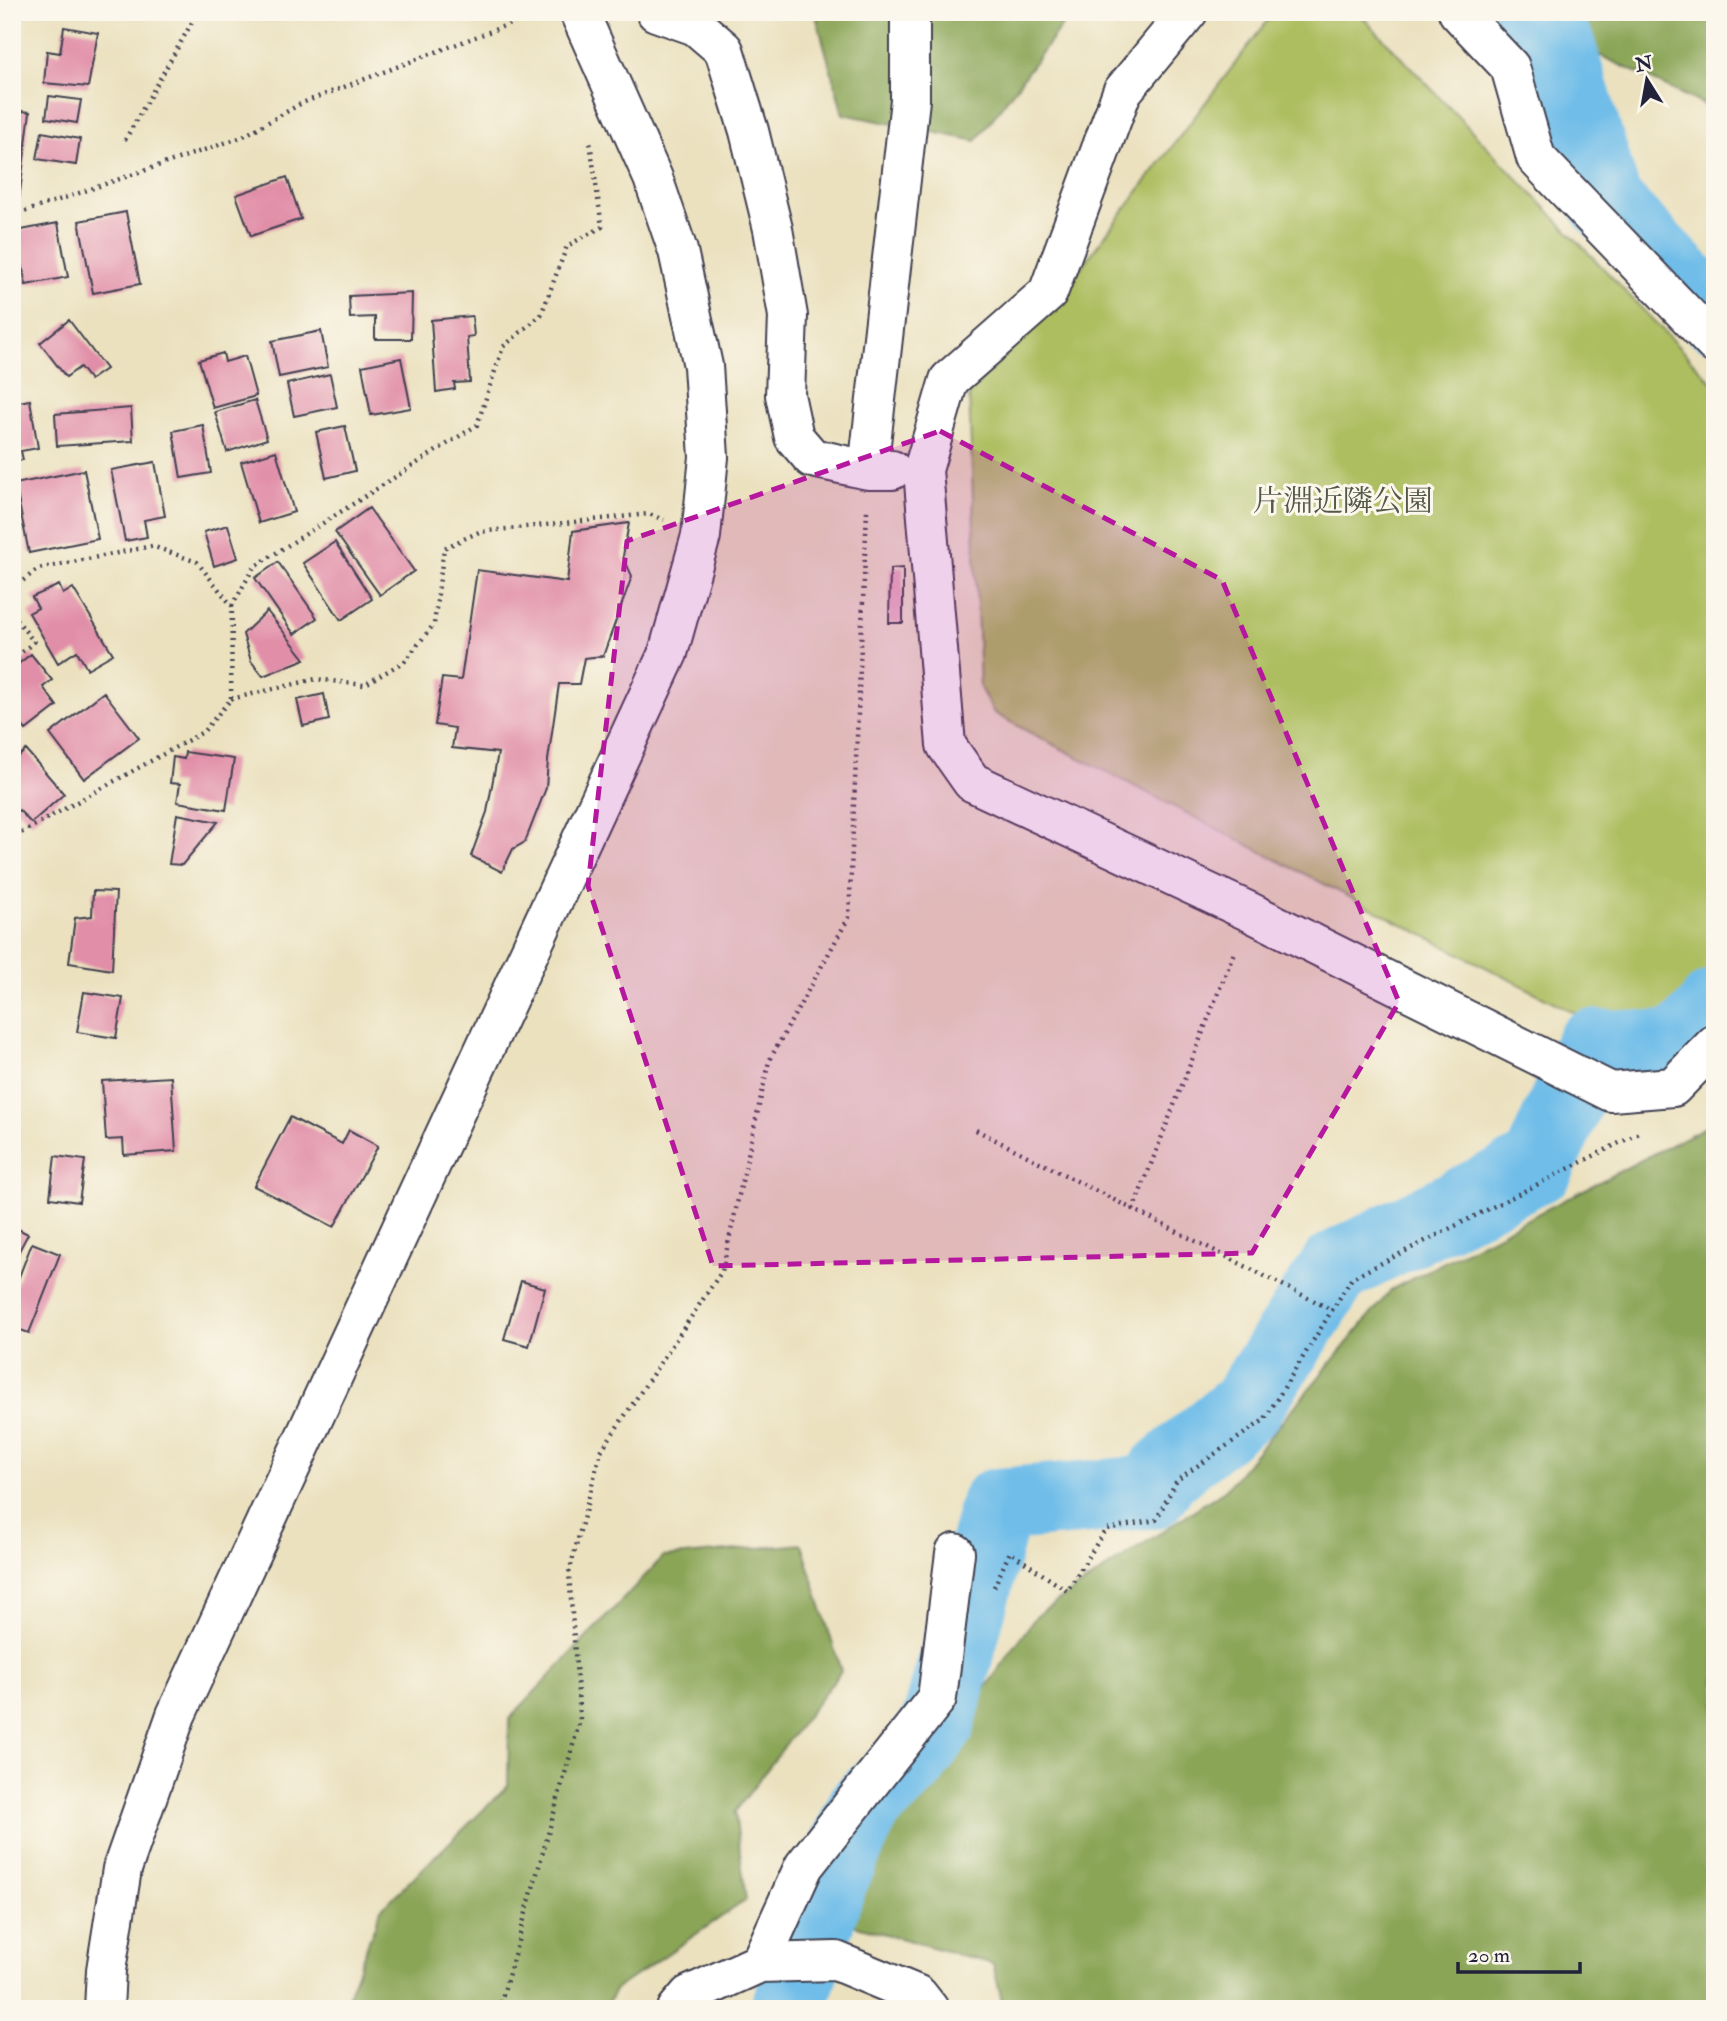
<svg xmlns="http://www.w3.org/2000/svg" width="1727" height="2021" viewBox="0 0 1727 2021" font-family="'IM FELL Double Pica','Noto Serif JP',serif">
  <rect width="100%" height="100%" fill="#fbf7ec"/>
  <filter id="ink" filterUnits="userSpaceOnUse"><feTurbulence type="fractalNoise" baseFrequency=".0143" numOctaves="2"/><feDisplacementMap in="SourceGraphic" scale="14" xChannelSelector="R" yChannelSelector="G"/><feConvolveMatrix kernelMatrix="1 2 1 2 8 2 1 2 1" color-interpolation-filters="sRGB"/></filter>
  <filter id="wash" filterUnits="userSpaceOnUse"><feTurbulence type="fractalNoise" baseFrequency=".00686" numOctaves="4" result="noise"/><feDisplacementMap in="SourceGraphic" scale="28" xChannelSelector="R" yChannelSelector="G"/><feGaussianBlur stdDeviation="1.57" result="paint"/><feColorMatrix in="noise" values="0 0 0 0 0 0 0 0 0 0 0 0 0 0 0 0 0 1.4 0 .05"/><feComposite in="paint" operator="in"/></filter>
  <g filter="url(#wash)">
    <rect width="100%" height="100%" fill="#ebe1bf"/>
    <path fill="#adbe61" stroke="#68704e" stroke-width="2" d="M1274,12H1358L1715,385V969L1701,996L1652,1027L1598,1025L1029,732L994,713L980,688L969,394L1051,307Z"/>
    <path fill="#8aa557" stroke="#566449" stroke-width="2" d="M815,12H1072L976,141L843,114Z
      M1591,12H1715V110L1582,47Z
      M1715,1122V2009H1004L993,1964L824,1917L1037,1615L1226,1489L1392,1289Z
      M802,1544L841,1671L735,1812L746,1900L616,1989L604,2009H343L381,1909L508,1786L509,1719L663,1557Z"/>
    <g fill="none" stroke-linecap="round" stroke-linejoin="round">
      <path stroke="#6fbde9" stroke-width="74" d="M1530,12L1558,45L1606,203L1715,315
        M787,2009L795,1991L830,1882L865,1806L909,1764L938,1724L997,1505L1151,1492L1164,1473L1245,1407L1337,1267L1538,1166L1591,1046L1676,1048L1711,1014L1715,1006"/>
    </g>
    <g id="blocks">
      <path fill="#e18ea8" d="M64,27L98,33L88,87L44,83L47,51L60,53Z
        M49,96L81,100L77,123L46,118Z
        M12,110L30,112L19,200H12Z
        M42,132L80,139L76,165L37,159Z
        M287,177L301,219L251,236L236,195Z
        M126,212L140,284L93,293L79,221Z
        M58,223L68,277L26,285L16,231Z
        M412,293L411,339H375V317L350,318L349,296Z
        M472,316L474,336L467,337L470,382L454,383L455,389L436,392L431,320Z
        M69,320L106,369L90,380L80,367L66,377L40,343Z
        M321,331L328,367L279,377L272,341Z
        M223,353L225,362L245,356L256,396L213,408L199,360Z
        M401,358L411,408L371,415L362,366Z
        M330,374L337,407L294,416L287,384Z
        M30,400L38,448L21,451L23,460L12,462V403Z
        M255,400L267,439L227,452L215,412Z
        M131,408L133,441L57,446L55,414Z
        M203,425L211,473L181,478L173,431Z
        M345,426L355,471L326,478L316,432Z
        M276,451L294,512L259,523L241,462Z
        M155,462L165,516L144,520L147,537L125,541L111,470Z
        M84,470L98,539L29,553L15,484Z
        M369,508L414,571L380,595L335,532Z
        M629,523L623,556L632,576L603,656L584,658L579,684H559L548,760L546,788L525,842L513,849L502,872L471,856L487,812L498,753L452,748L455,728L435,725L442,678L461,680L477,570L567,582L573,531Z
        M228,525L238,558L214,566L204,532Z
        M335,542L372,599L341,620L303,563Z
        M278,562L317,618L294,634L255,578Z
        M903,568V623H889L890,569Z
        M59,585L63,594L73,588L113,654L87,669L77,651L58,663L29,613L38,608L32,597Z
        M267,611L305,659L263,676L251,661L243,634Z
        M31,654L52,680L43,687L57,706L26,730L12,713V669Z
        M104,692L139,738L84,779L50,734Z
        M324,694L329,720L303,726L297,700Z
        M26,750L64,794L31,823L19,810L12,815V762Z
        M185,752L234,759L226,810L177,802L180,784L170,783L173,757L184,759Z
        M177,814L218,822L182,865L169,864Z
        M93,891L116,892L112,970L69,963L75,918L92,916Z
        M84,992L123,998L116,1038L77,1032Z
        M171,1077L176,1151L124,1155L123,1139L106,1140L102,1081Z
        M290,1117L342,1144L349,1130L378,1146L334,1227L254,1186Z
        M55,1156L85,1160L79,1202L50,1198Z
        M12,1226L28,1234L12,1264Z
        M32,1243L60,1254L29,1333L12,1327V1295Z
        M521,1281L545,1288L529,1346L504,1339Z"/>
    </g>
  </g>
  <g filter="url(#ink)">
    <use href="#blocks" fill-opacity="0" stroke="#403f4f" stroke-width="2"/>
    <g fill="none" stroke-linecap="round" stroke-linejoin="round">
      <defs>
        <path id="minor" d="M656,12L696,26L724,50L749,131L773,229L788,316L785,395L794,437L812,458L868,470
          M1188,12L1122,92L1048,293L949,380L923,470L946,745L972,782L1250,912L1611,1092L1673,1087L1715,1044
          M1458,12L1510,67L1536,158L1715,344
          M892,470H868L910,100V12
          M760,1963L804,1866L937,1698L955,1553
          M104,2009L106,1970L122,1869L176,1715L668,653L701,536L709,457L703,366L678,251L653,178L579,12
          M677,2009L689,1995L760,1963L836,1961L918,1995L929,2009"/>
      </defs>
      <use href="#minor" stroke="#403f4f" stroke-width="42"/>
      <path stroke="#403f4f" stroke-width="4.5" stroke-dasharray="2 5" stroke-linecap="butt" d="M125,140L198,12
        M12,216L242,137L302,103L520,20
        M12,331L22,325
        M12,589L38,569L152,546L197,562L232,606L231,699L203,732L12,838
        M232,606L254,567L477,425L503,347L541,315L567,246L602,227L590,142
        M12,614L34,642L12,660
        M231,699L316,679L364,685L405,661L434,624L444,548L479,532L649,514L664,520
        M976,1130L1332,1310
        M1133,1210L1235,950
        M994,1587L1010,1552L1067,1591L1106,1529L1156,1520L1177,1480L1264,1420L1352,1278L1641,1132
        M499,2009L580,1720L569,1573L601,1451L722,1271L769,1061L849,917L867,510"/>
      <use href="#minor" stroke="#fff" stroke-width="38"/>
    </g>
  </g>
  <path fill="#b5179e" fill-opacity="0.2" stroke="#b5179e" stroke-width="5" stroke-dasharray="14 9" stroke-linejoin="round" d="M940,431L1222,580L1399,1002L1252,1253L713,1266L588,886L627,541Z"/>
  <g text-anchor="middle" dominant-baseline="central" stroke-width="6" stroke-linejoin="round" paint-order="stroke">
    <g font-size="30" fill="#535948" stroke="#fbf7ec">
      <text x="1343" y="501">片淵近隣公園</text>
    </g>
  </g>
  <rect width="1727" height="2021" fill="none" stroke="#fbf7ec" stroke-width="42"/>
  <g transform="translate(1647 80) rotate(349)" stroke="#fbf7ec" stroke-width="5" paint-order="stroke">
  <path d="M0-5L12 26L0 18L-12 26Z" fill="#22223b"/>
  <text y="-10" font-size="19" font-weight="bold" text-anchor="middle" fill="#22223b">N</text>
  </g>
  <path d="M1458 1962v10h122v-10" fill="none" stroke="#22223b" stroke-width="3.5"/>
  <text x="1468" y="1962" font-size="21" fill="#22223b" stroke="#fbf7ec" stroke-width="5" paint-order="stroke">20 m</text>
</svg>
